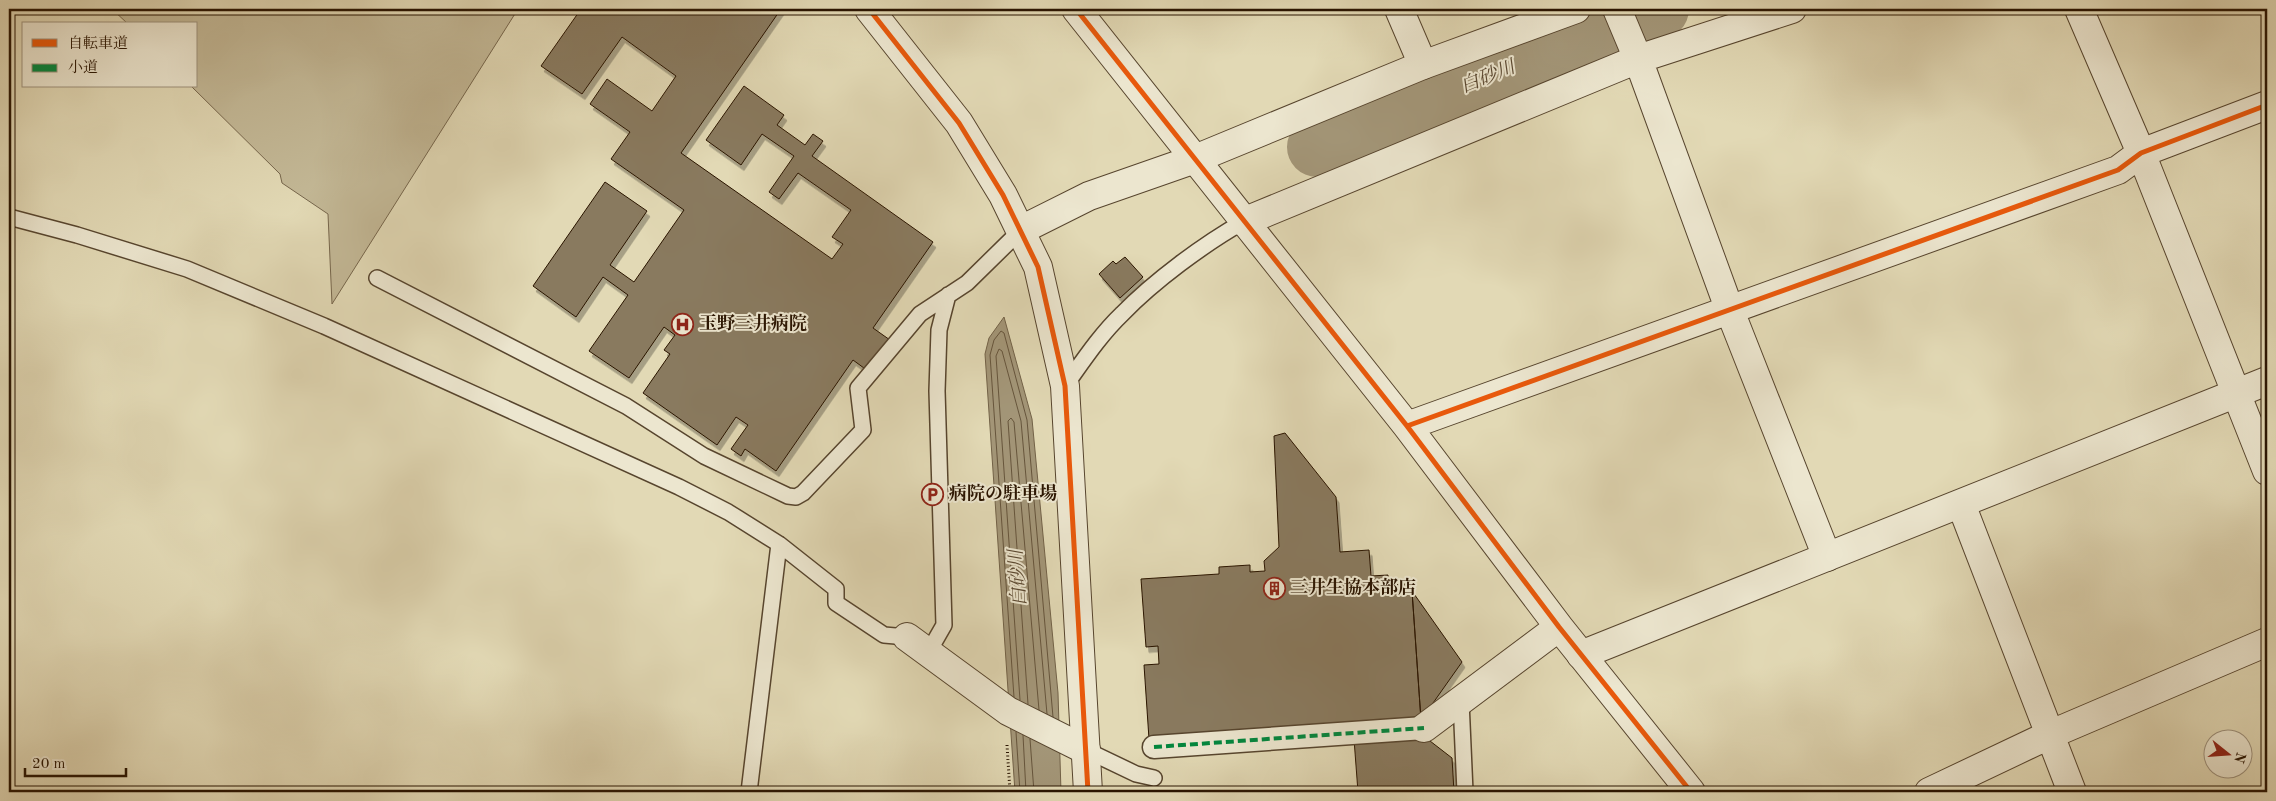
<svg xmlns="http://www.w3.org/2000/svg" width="2276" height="801" viewBox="0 0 2276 801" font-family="'Old Standard TT','Noto Serif JP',serif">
  <defs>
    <filter id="shadow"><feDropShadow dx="3" dy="5.5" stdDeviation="0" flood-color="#0004"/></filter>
  </defs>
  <rect width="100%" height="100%" fill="#e2d9b5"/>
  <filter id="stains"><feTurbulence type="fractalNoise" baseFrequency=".004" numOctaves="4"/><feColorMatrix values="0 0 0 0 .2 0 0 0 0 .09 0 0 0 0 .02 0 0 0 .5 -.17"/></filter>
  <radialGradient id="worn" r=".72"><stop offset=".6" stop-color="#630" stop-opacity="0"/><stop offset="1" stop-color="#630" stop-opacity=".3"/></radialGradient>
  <path fill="#c3b896" stroke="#76664c" d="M112,9H518L332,304L328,214L282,183L280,174L191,86H196V24H128Z"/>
  <path fill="#a39678" stroke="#726248" d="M1004,317L1032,419L1058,693L1061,792H1015L985,354L989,338Z"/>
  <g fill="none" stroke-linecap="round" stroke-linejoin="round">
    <path stroke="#66553c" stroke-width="1" d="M1014,697L990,355L994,340L1001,331L1004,333L1027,420L1053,717
      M1020,700L996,356L999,349L1002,351L1021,421L1047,714
      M1028,704L1008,421L1011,418L1014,422L1039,710
      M1016,732L1020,792
      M1023,735L1026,792
      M1030,739L1034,792"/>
    <path stroke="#a39678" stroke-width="60" d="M1317,147L1659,9"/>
  </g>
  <path fill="#897a5f" stroke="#291401" filter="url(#shadow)" d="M581,9H781L681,153L832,259L843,244L832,237L851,210L798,173L779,199L769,192L794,156L762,134L741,165L706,140L744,86L784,115L777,125L805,145L813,134L823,141L812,156L933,242L873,328L890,340L868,371L853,360L776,471L745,449L741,456L731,449L748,425L736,417L717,445L643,393L670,354L664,350L675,335L664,327L629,378L589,351L628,295L603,277L576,317L533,286L605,182L647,211L610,265L634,282L684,210L611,159L630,132L590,104L607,79L652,111L676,76L622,37L582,94L541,66Z
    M1125,257L1143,277L1120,298L1099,274L1113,261L1116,264Z
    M1285,433L1336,497L1340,552L1369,550L1371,576L1388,575V585L1407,584V591H1412L1421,720L1149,739L1144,665L1159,664L1158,646L1146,647L1141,579L1219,574V567L1250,565V572L1265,571L1264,561L1279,547L1274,436Z
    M1412,591L1462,662L1421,720Z
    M1421,734L1452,758L1454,792H1358L1354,739Z"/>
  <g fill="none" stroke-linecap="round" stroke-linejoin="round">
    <defs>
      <path id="service" d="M9,217L77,235L187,269L324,326L679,487L728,512L779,544L836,589V603L884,635L907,637
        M377,278L626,406L704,456L788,496L796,497L803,493L863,430L858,388L920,314L967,283L1021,230
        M1065,386C1083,361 1100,335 1122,314C1154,281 1204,244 1243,222
        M928,653L944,625L937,391L939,330L948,295
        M1461,701L1465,792
        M1086,750L1136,774L1154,778
        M749,792L779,544"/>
      <path id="pedestrian" d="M1154,747L1424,728"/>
      <path id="minor" d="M1076,9L1407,426L1559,627L1691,792
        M1399,9L1423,65
        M1617,9L1638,59L1730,311L1827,557
        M2079,9L2141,153L2267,471
        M1243,222L1638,59L1792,9
        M1407,426L2118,170L2141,153L2267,105
        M1961,504L2072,792
        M907,637L1008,711L1086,750
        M1424,728L1559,627
        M1929,792L2049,735L2267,642"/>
      <path id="tertiary" d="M869,9L959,123L1003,195L1038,267L1065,386L1088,792
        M1021,230L1089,196L1195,159L1423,65L1576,9
        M1581,655L2267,381"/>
    </defs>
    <use href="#service" stroke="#57452e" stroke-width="18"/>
    <use href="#pedestrian" stroke="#57452e" stroke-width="25"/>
    <use href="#minor" stroke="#57452e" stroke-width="30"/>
    <use href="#tertiary" stroke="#57452e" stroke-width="30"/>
    <path stroke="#291401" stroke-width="3" stroke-dasharray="1 2.5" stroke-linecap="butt" d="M1007,745L1010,792"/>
    <use href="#service" stroke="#ece6cf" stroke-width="15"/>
    <use href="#pedestrian" stroke="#ece6cf" stroke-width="22"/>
    <use href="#minor" stroke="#ece6cf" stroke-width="28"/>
    <use href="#tertiary" stroke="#ece6cf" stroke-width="28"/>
    <path stroke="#00873e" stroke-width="4" stroke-dasharray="8 4" stroke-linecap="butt" d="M1154,747L1424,728"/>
    <defs>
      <path id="cycleway" d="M869,9L959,123L1003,195L1038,267L1065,386L1088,792
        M1076,9L1407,426L1559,627L1691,792
        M1407,426L2118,170L2141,153L2267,105"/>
    </defs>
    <use href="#cycleway" stroke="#ece6cf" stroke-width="8"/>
    <use href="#cycleway" stroke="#e8590c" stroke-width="5"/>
  </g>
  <defs>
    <symbol id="hospital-ring" viewBox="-11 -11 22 22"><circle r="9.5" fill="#ece6cf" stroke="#8f2418" stroke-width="1.5"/><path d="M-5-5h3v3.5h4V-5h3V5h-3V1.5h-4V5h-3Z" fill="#8f2418"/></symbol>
    <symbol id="parking-ring" viewBox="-11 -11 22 22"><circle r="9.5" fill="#ece6cf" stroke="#8f2418" stroke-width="1.5"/><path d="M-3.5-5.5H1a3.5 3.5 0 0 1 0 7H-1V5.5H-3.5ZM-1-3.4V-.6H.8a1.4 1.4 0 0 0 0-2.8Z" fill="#8f2418"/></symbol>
    <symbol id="building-ring" viewBox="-11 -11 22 22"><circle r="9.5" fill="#ece6cf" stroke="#8f2418" stroke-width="1.5"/><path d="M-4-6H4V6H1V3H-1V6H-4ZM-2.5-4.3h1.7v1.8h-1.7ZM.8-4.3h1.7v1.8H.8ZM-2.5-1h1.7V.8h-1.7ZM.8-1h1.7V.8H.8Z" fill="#8f2418"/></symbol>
  </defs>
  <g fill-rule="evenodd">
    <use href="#hospital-ring" x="670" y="312" width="25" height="25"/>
    <use href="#parking-ring" x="920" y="482" width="25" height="25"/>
    <use href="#building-ring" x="1262" y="576" width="25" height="25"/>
  </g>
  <g text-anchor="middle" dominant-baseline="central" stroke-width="4" stroke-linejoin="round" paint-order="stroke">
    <g font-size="18" font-weight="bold" fill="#291401" stroke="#ece6cf" text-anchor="start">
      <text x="699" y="324">玉野三井病院</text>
      <text x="949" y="494">病院の駐車場</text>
      <text x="1290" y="588">三井生協本部店</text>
    </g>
    <g font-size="19" font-style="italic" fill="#5a4831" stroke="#ece6cf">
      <text transform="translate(1488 78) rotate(-22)">白砂川</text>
      <text transform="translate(1019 578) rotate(-94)">白砂川</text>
    </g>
  </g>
  <rect width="2276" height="801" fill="none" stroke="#e2d9b5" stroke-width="30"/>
  <rect x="10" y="10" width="2256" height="781" fill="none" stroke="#291401" stroke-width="2.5"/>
  <rect x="15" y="15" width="2246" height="771" fill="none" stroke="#291401"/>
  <rect x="22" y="22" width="175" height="65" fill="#ece6cf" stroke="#9e927d"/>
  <rect x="32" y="39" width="25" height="8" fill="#e8590c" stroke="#9e927d"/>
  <text x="68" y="48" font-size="15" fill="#291401">自転車道</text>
  <rect x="32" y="64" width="25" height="8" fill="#00873e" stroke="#9e927d"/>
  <text x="68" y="72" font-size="15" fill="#291401">小道</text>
  <g transform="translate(2228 754) rotate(107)"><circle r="24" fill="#ece6cf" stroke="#9e927d"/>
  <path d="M0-4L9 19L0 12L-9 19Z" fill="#8f2418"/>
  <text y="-8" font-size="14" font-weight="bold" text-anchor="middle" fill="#291401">N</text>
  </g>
  <path d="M25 768v8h101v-8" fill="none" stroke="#291401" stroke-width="2.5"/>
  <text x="32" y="768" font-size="15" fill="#291401" stroke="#ece6cf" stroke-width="4" paint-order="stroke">20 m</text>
  <rect width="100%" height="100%" filter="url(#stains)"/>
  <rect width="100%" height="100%" fill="url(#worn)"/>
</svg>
